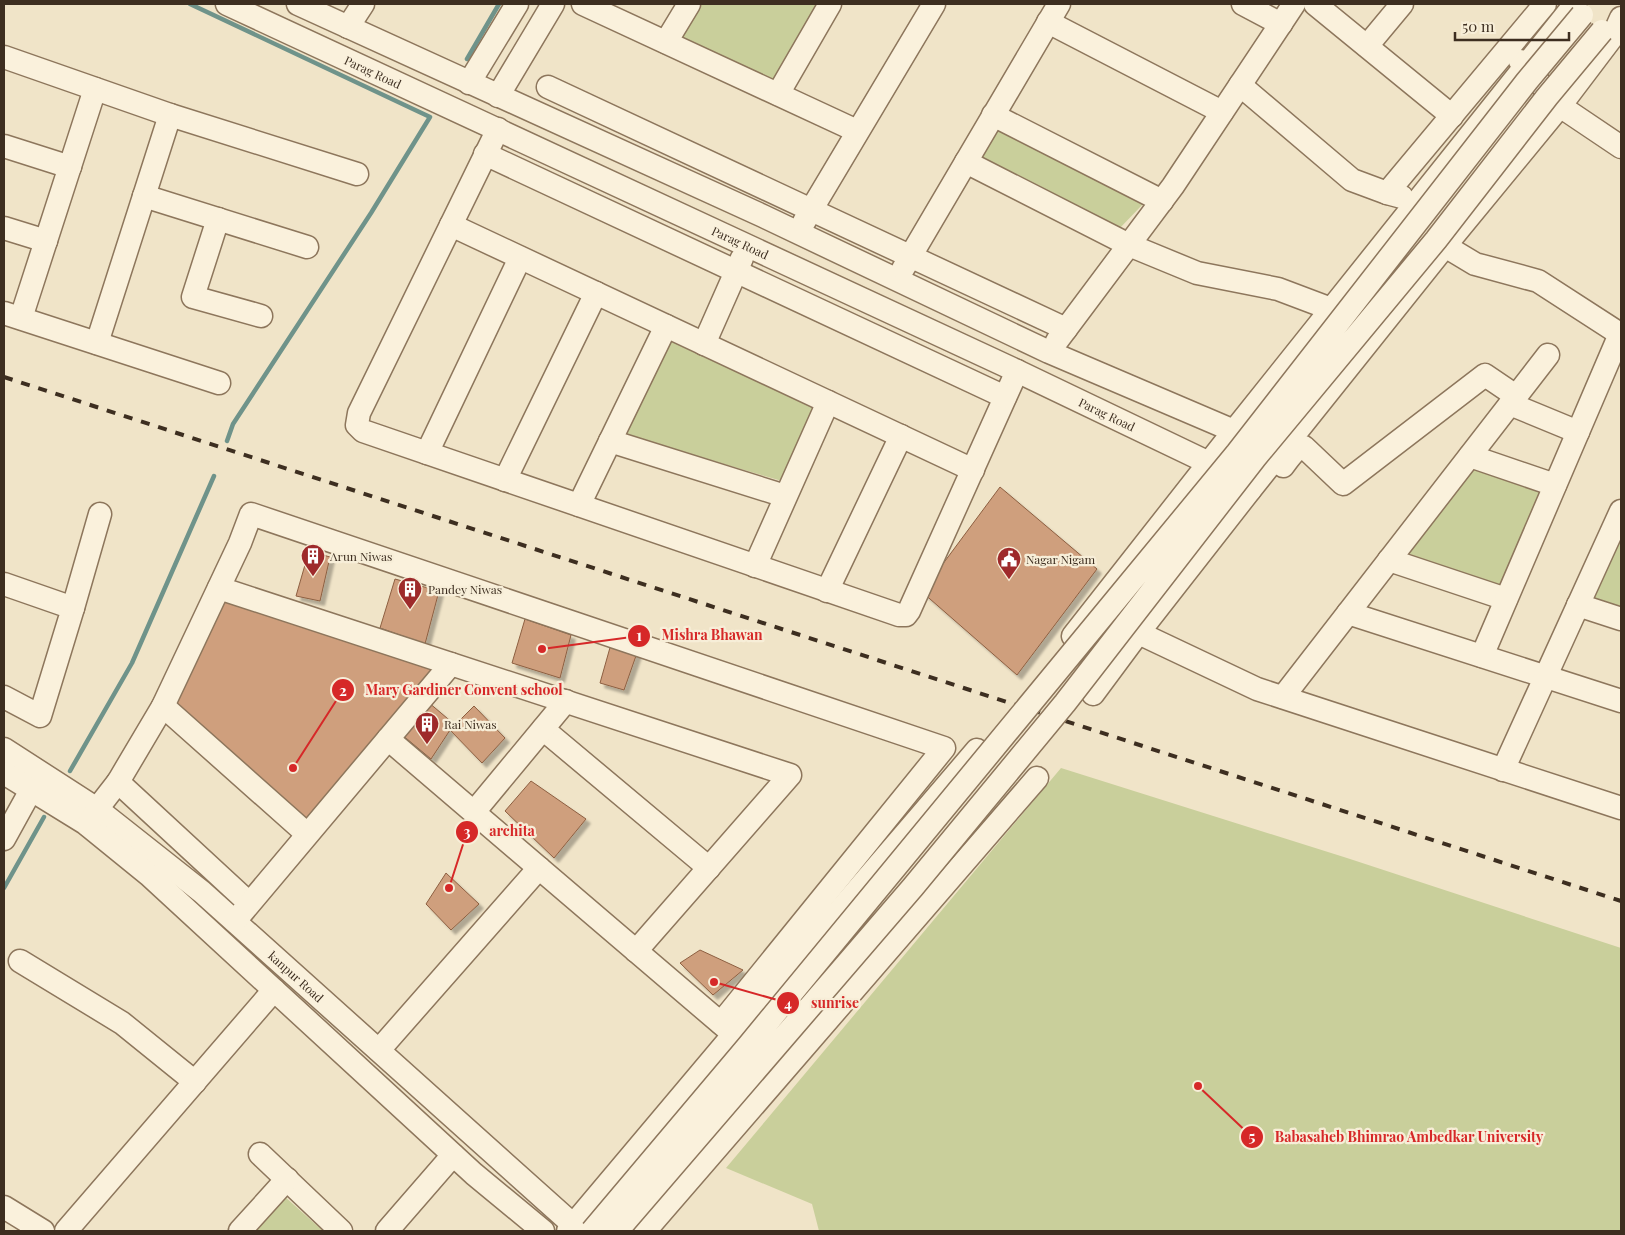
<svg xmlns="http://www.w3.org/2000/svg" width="1625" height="1235" viewBox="0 0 1625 1235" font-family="'Playfair Display',serif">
  <defs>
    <filter id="shadow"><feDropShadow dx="4.5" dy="4.5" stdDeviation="1" flood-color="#0004"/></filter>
  </defs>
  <rect width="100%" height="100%" fill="#f0e4c8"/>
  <path fill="#c9cf9b" d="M701,4H820L776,82L680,39Z
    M998,128L1144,203L1119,229L981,160Z
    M672,337L814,405L782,481L625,435Z
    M1474,470L1544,493L1502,590L1403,559Z
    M1621,527V617L1585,606Z
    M1061,768L1347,858L1621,948V1231H819L812,1204L726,1168Z
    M284,1196L323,1231H253Z"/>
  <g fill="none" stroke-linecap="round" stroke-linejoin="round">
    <path stroke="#6f938a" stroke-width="4.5" d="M190,4L430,117L371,213L233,424L227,441
      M467,59L499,4
      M70,771L132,663L214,476
      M4,888L44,817"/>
  </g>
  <path fill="#cf9f7d" stroke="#8d5f41" filter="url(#shadow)" d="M1000,487L1097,569L1017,675L922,592Z
    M309,551L330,557L320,601L296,596Z
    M395,579L439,591L425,644L380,628Z
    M225,590L439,660L303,830L163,706Z
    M525,619L571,635L560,678L512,663Z
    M611,644L638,650L624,690L600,683Z
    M428,702L454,724L431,759L395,729Z
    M474,706L505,738L482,763L450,730Z
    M531,781L586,819L554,858L505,811Z
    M446,873L479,904L451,930L426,904Z
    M700,950L743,970L713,995L680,963Z"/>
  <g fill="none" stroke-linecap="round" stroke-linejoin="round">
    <defs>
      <g id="minor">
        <path id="s1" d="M227,4L1017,371L1209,463L1250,490"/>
        <path d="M298,4L763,216L1049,352L1234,431L1278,455"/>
        <path d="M583,4L857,131"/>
        <path d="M1243,4L1281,24"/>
        <path d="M1315,4L1452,116"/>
        <path d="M1048,22L1222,112"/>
        <path d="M348,27L363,4"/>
        <path d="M666,42L689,4"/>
        <path d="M1367,46L1402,4"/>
        <path d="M4,57L170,115L357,174"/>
        <path d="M1520,61L1560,106L1621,147"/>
        <path d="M469,83L517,4"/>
        <path d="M1240,85L1352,180L1387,193L1402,197"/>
        <path d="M548,87L1066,329"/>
        <path d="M778,94L830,4"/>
        <path d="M498,96L553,4"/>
        <path d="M993,115L1162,201"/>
        <path d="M498,129L359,413L357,425L363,431L899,615H906L909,611L1017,371"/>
        <path d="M4,146L70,167"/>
        <path d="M485,154L1005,397"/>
        <path d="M966,162L1129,245L1197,273L1278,289L1331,309"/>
        <path d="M1387,193L1545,4"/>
        <path d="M144,196L307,247"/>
        <path d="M218,219L193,297L261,316"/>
        <path d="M804,222L934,4"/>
        <path d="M451,225L973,470"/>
        <path d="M4,228L46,241"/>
        <path d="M1445,246L1475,264L1538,281L1620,334"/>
        <path d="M903,269L1059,4"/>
        <path d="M4,313L219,383"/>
        <path d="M21,318L95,89"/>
        <path d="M1057,341L1173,186L1294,4"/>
        <path d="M97,343L170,115"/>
        <path d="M704,344L742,258"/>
        <path d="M1510,404L1578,432"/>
        <path d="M610,441L785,496"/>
        <path d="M427,453L520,258"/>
        <path d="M1470,456L1555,485"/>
        <path d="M1283,466C1289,459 1294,448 1304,447L1343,484L1485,375L1516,396"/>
        <path d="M505,480L596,293"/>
        <path d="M579,505L666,326"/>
        <path d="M1389,560L1506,599"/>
        <path d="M755,566L828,402"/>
        <path d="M4,584L73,608L40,716L4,697"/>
        <path d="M219,588L790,775L636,951"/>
        <path d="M827,591L901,436"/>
        <path d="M1578,605L1621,619"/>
        <path d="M73,608L100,514"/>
        <path d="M1348,613L1621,701"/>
        <path d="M1126,627L1257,689L1621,808"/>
        <path d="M1073,636L1234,431L1575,4"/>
        <path d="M1482,656L1620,334H1621"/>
        <path d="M1093,694L1139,632L1250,490L1445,246L1560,106L1613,36L1621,18"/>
        <path d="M1283,697L1548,355"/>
        <path d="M163,706L307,834"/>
        <path d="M543,729L709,868"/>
        <path d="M388,739L731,1032"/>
        <path id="s2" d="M4,749L97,809L202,892L580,1231"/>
        <path d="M1503,770L1621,511"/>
        <path d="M4,773L85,823L149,875L474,1174L543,1231"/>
        <path d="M118,782L249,903"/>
        <path d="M474,812L566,701"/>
        <path d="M88,825L97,809L118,782L163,706L240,543L251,514L944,748L721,1023"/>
        <path d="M4,839L31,790"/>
        <path d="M235,921L451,664"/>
        <path d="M20,961L122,1023L195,1082"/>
        <path d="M379,1050L539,868"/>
        <path d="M260,1154L341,1231"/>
        <path d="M4,1207L43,1231"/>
        <path d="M66,1231L274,990"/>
        <path d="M240,1231L287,1179"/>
        <path d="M387,1231L453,1155"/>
        <path d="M568,1231L733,1035L977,750"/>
        <path d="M645,1231L1037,778"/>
      </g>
    </defs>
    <use href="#minor" stroke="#8d765c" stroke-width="25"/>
    <use href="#minor" stroke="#faf1dc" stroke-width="22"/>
    <path stroke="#3d2e20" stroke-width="4" stroke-dasharray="9 9" stroke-linecap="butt" d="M4,377L1621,901"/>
    <defs>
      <path id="minor-bridge" d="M592,1231L748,1046L1237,453L1527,81L1582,15
        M617,1231L913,887L1065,703L1255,458L1436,240L1547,97L1602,31"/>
    </defs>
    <use href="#minor-bridge" stroke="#8d765c" stroke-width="25" stroke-linecap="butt"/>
    <use href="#minor-bridge" stroke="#faf1dc" stroke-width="22"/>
  </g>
  <defs>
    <symbol id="building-pin" viewBox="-11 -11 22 30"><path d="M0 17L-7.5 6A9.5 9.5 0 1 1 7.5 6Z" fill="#9e2a2b" stroke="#f7eed8"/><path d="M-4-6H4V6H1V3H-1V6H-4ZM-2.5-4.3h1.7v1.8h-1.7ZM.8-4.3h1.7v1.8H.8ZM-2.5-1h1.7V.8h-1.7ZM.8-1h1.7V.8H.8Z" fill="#fff"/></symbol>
    <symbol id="civic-pin" viewBox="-11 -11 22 30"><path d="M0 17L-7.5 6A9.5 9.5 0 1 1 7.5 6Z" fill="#9e2a2b" stroke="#f7eed8"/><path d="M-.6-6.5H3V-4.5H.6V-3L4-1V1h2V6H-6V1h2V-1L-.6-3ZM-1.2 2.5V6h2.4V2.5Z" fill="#fff"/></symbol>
  </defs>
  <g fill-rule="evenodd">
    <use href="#building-pin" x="299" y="542" width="28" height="38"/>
    <use href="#civic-pin" x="995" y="545" width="28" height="38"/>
    <use href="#building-pin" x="396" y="575" width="28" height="38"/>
    <use href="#building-pin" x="413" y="710" width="28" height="38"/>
  </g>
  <g text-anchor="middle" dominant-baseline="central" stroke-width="4.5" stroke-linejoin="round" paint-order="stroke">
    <g font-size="12" fill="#3d2e20" stroke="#f7eed8">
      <text stroke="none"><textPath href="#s1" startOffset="161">Parag Road</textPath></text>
      <text stroke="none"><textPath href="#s1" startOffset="566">Parag Road</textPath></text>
      <text stroke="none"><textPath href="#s1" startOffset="971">Parag Road</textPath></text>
      <text stroke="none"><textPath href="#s2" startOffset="371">kanpur Road</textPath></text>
    </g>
    <g font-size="12" fill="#3d2e20" stroke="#f7eed8" text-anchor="start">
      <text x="330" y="556">Arun Niwas</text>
      <text x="1026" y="559">Nagar Nigam</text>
      <text x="428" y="589">Pandey Niwas</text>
      <text x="444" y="724">Rai Niwas</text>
    </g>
  </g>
  <path fill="none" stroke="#d62828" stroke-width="2" d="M542 649L639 636M293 768L343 690M449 888L467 832M714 982L788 1003M1198 1086L1252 1137"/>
  <g fill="#d62828" stroke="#f7eed8" stroke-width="2">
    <circle cx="542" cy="649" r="5"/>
    <circle cx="293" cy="768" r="5"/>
    <circle cx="449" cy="888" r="5"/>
    <circle cx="714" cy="982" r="5"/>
    <circle cx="1198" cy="1086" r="5"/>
    <circle cx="639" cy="636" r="12"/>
    <circle cx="343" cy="690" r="12"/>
    <circle cx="467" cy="832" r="12"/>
    <circle cx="788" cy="1003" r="12"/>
    <circle cx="1252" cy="1137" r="12"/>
  </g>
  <g font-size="15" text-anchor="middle" font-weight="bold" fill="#fff">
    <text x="639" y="641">1</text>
    <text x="343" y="696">2</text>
    <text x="467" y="837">3</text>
    <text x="788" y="1009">4</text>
    <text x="1252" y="1142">5</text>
  </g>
  <g font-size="14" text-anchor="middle" font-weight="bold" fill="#d62828" stroke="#f7eed8" stroke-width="4.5" stroke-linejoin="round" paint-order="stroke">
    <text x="712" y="640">Mishra Bhawan</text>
    <text x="464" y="695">Mary Gardiner Convent school</text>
    <text x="512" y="836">archita</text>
    <text x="835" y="1008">sunrise</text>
    <text x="1409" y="1142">Babasaheb Bhimrao Ambedkar University</text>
  </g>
  <rect width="1625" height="1235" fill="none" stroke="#3d2e20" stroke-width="10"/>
  <path d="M1455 32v8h114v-8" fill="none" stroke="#3d2e20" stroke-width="2.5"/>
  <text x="1462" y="32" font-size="15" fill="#3d2e20" stroke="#f7eed8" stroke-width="4" paint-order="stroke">50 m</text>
</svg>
